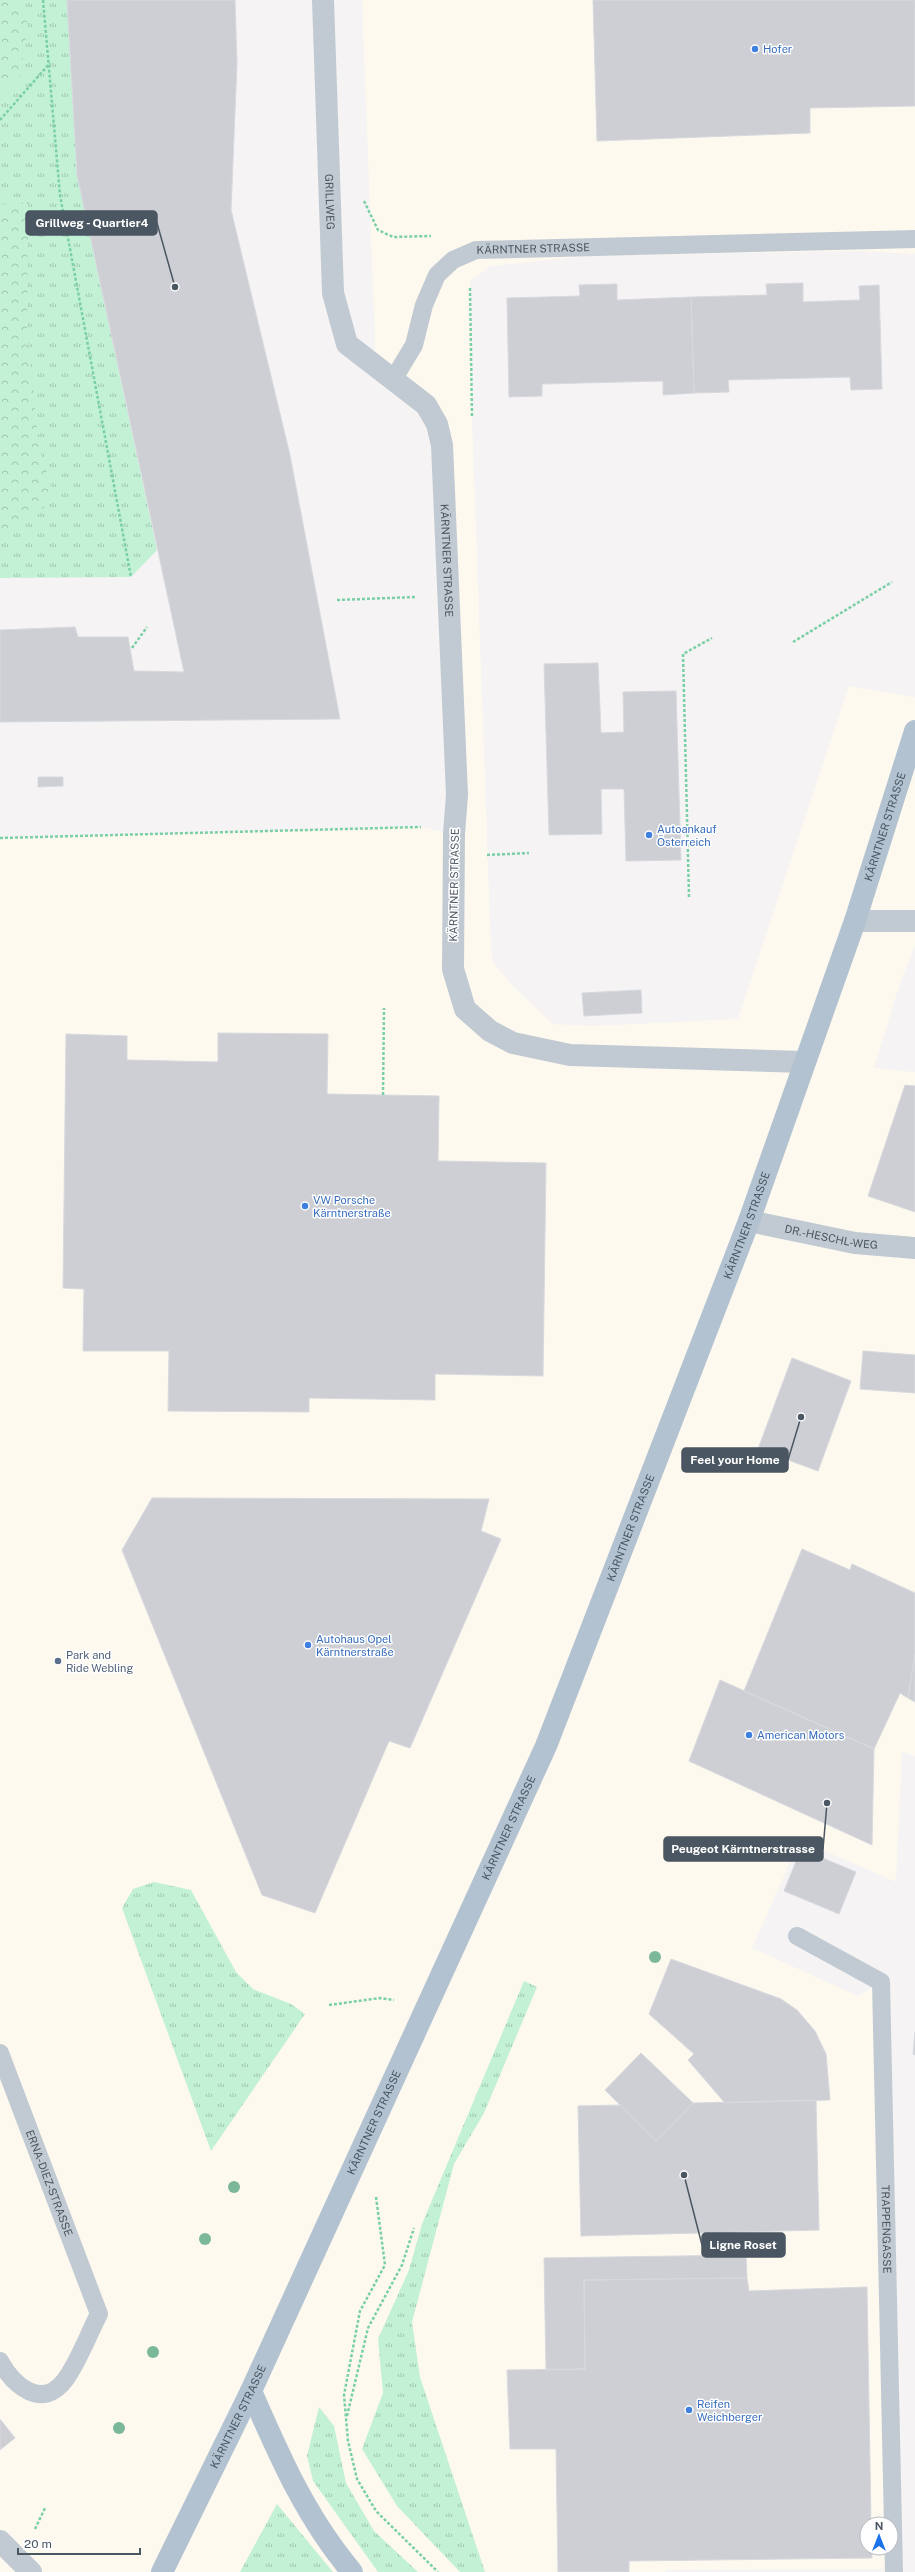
<svg xmlns="http://www.w3.org/2000/svg" width="915" height="2572" viewBox="0 0 915 2572" font-family="'Public Sans',sans-serif">
  <defs>
    <pattern id="grass-tufts" width="24" height="20" patternUnits="userSpaceOnUse"><rect width="24" height="20" fill="#c3f1d5"/><path d="M3 7l-1-3M5 7V3M7 7l1-3M15 17l-1-3M17 17v-4M19 17l1-3" fill="none" stroke="#a0c6b0"/></pattern>
    <pattern id="forest-crowns" width="20" height="18" patternUnits="userSpaceOnUse"><rect width="20" height="18" fill="#c3f1d5"/><path d="M2 6a3 3 0 1 1 6 0M12 15a3 3 0 1 1 6 0" fill="none" stroke="#a0c6b0"/></pattern>
  </defs>
  <rect width="100%" height="100%" fill="#f5f3f3"/>
  <path fill="#fdf9ef" fill-rule="evenodd" d="M362,0H915V254L861,251L588,256L490,266L470,281L472,418L491,948L493,963L517,990L553,1024L592,1026L738,1019L849,686L915,697V945L900,984L874,1068L915,1072V1756L902,1752L896,1882L800,1840L752,1948L858,1996L881,1982L893,2569L666,2570L665,2572H0V838L422,827L453,834L437,424L376,367ZM867,2524H891V2548H867Z"/>
  <path fill="url(#grass-tufts)" d="M0,0H67L77,175L157,550L131,577L0,578Z
    M154,1882L191,1890L236,1972L253,1989L291,2004L305,2014L211,2151L122,1908L133,1889Z
    M524,1981L537,1987L484,2113L454,2164L412,2322L420,2377L485,2572H460L397,2506L362,2449L383,2393L378,2339L409,2270L422,2224Z
    M319,2407L334,2426L346,2483L374,2531L418,2572H378L313,2481L307,2456Z
    M277,2504L333,2572H240Z"/>
  <path fill="url(#forest-crowns)" d="M0,0H20L28,25L19,80L0,94Z
    M28,202L27,329L39,447L51,487L46,506L15,528H0V205Z"/>
  <path fill="#cdcfd5" stroke="#d7d9de" d="M67,0H235L237,63L231,210L290,455L340,719L0,722V630L75,627L78,637H128L134,671L184,672L77,175Z
    M593,0H915V106L810,108V133L597,141Z
    M803,283V302L860,300L859,286L879,285L882,389L851,390L850,377L728,380L729,392L694,393L691,297L767,295L766,284Z
    M617,284V300L691,297L694,393L663,395V381L542,384V396L509,397L507,298L580,296L579,285Z
    M598,663L601,733L624,732L623,692L676,691L681,860L626,861L624,789H601L602,834L549,835L544,664Z
    M38,777H63V786L38,787Z
    M641,990L642,1013L584,1016L582,993Z
    M218,1033L328,1034L327,1094L439,1096L438,1161L546,1163L543,1376L435,1374V1400L309,1398V1412L168,1411L169,1351H83L84,1289L63,1288L66,1034L127,1036V1060L218,1062Z
    M905,1085L915,1086V1212L868,1196Z
    M863,1351L915,1355V1393L860,1389Z
    M792,1358L851,1381L818,1471L758,1449Z
    M152,1498L489,1499L481,1531L501,1539L410,1748L389,1741L315,1913L262,1895L122,1550Z
    M802,1549L850,1570L852,1564L915,1593V1653L908,1698L900,1693L874,1749L744,1691Z
    M915,1653V1702L908,1698Z
    M720,1680L874,1749L872,1845L689,1761Z
    M801,1849L856,1872L839,1914L784,1891Z
    M671,1959L781,1999L797,2010L815,2031L826,2054L830,2100L725,2103L688,2060L694,2054L649,2014Z
    M915,2032V2055L913,2054Z
    M641,2053L693,2103L656,2141L605,2090Z
    M816,2100L819,2230L581,2236L578,2106L620,2105L656,2141L693,2103Z
    M746,2255L747,2278L584,2280L585,2369L546,2370L544,2258Z
    M747,2278L749,2291L867,2287L871,2524H867V2548H872V2558L629,2561V2572H558L556,2449H510L507,2370L585,2369L584,2280Z
    M0,2419L15,2438L0,2450Z"/>
  <g fill="none" stroke-linecap="round" stroke-linejoin="round">
    <path stroke="#7ad0a6" stroke-width="2.5" stroke-dasharray="3 2" stroke-linecap="butt" d="M43,0L60,195L131,577
      M0,120L50,63
      M364,201L378,230L393,237L431,236
      M470,288L472,418
      M337,600L416,597
      M793,642L892,582
      M132,648L147,627
      M0,838L421,827
      M487,855L529,853
      M689,897L683,654L712,638
      M383,1095L384,1008
      M329,2005L380,1998L394,2000
      M376,2197L385,2265L360,2311L344,2395L348,2441L357,2479L376,2511L438,2572
      M347,2416L368,2328L402,2265L414,2228
      M35,2529L45,2508"/>
    <g stroke="#c1cad2" stroke-width="18">
      <path id="s1" d="M393,380L414,345L424,305L437,275L453,260L476,250L915,239"/>
      <path id="s2" d="M797,1936L881,1982L894,2572"/>
      <path id="s3" d="M0,2053L99,2314C88,2335 79,2361 65,2380C42,2411 13,2385 0,2361"/>
    </g>
    <g stroke="#c1cad2" stroke-width="22">
      <path id="s4" d="M323,0L333,293L347,344L426,405L437,424L442,445L457,795L454,834L453,969L465,1009L490,1031L513,1043L570,1055L804,1062"/>
      <path d="M855,921H915"/>
      <path id="s5" d="M749,1221L855,1243L915,1248"/>
      <path d="M0,2541L31,2572"/>
    </g>
    <g stroke="#b3c2d1" stroke-width="22">
      <path d="M251,2391C280,2457 305,2516 352,2572"/>
      <path id="s6" d="M162,2572L251,2391L546,1746L749,1221L855,921L915,731"/>
    </g>
  </g>
  <g fill="#7bb799">
    <circle cx="655" cy="1957" r="6"/>
    <circle cx="234" cy="2187" r="6"/>
    <circle cx="205" cy="2239" r="6"/>
    <circle cx="153" cy="2352" r="6"/>
    <circle cx="119" cy="2428" r="6"/>
  </g>
  <g fill="#3f7fe0" stroke="#fff" stroke-width="1.5">
    <circle cx="755" cy="49" r="4"/>
    <circle cx="649" cy="835" r="4"/>
    <circle cx="305" cy="1206" r="4"/>
    <circle cx="308" cy="1645" r="4"/>
    <circle cx="749" cy="1735" r="4"/>
    <circle cx="689" cy="2410" r="4"/>
  </g>
  <circle fill="#5c6f8a" stroke="#fff" stroke-width="1.5" cx="58" cy="1661" r="4"/>
  <g text-anchor="middle" dominant-baseline="central" stroke-width="3" stroke-linejoin="round" paint-order="stroke">
    <g font-size="11" fill="#366cbe" stroke="#fff" text-anchor="start">
      <text x="763" y="49">Hofer</text>
      <text x="657" y="829">Autoankauf<tspan x="657" dy="13">Österreich</tspan></text>
      <text x="313" y="1200">VW Porsche<tspan x="313" dy="13">Kärntnerstraße</tspan></text>
      <text x="316" y="1639">Autohaus Opel<tspan x="316" dy="13">Kärntnerstraße</tspan></text>
      <text x="757" y="1735">American Motors</text>
      <text x="697" y="2404">Reifen<tspan x="697" dy="13">Weichberger</tspan></text>
    </g>
    <g font-size="11" fill="#4a5661" stroke="#fff">
      <text stroke="none"><textPath href="#s4" startOffset="202">GRILLWEG</textPath></text>
      <text stroke="none"><textPath href="#s1" startOffset="219">KÄRNTNER STRASSE</textPath></text>
      <text stroke="none"><textPath href="#s4" startOffset="605">KÄRNTNER STRASSE</textPath></text>
      <text stroke="none"><textPath href="#s6" startOffset="1891">KÄRNTNER STRASSE</textPath></text>
      <text transform="translate(454 885) rotate(-89)">KÄRNTNER STRASSE</text>
      <text stroke="none"><textPath href="#s6" startOffset="1469">KÄRNTNER STRASSE</textPath></text>
      <text stroke="none"><textPath href="#s5" startOffset="84">DR.-HESCHL-WEG</textPath></text>
      <text stroke="none"><textPath href="#s6" startOffset="1145">KÄRNTNER STRASSE</textPath></text>
      <text stroke="none"><textPath href="#s6" startOffset="821">KÄRNTNER STRASSE</textPath></text>
      <text stroke="none"><textPath href="#s6" startOffset="497">KÄRNTNER STRASSE</textPath></text>
      <text stroke="none"><textPath href="#s3" startOffset="139">ERNA-DIEZ-STRASSE</textPath></text>
      <text stroke="none"><textPath href="#s2" startOffset="343">TRAPPENGASSE</textPath></text>
      <text stroke="none"><textPath href="#s6" startOffset="173">KÄRNTNER STRASSE</textPath></text>
    </g>
    <g font-size="11" fill="#4e5e75" stroke="#fff" text-anchor="start">
      <text x="66" y="1655">Park and<tspan x="66" dy="13">Ride Webling</tspan></text>
    </g>
  </g>
  <path fill="none" stroke="#4a5661" stroke-width="1.5" d="M175 287L157 223M801 1417L788 1460M827 1803L823 1849M684 2175L702 2245"/>
  <g fill="#4a5661" stroke="#fff" stroke-width="1.5">
    <circle cx="175" cy="287" r="4"/>
    <circle cx="801" cy="1417" r="4"/>
    <circle cx="827" cy="1803" r="4"/>
    <circle cx="684" cy="2175" r="4"/>
  </g>
  <g fill="#4a5661" stroke="#4a5661" stroke-width="1.5">
    <rect x="26" y="211" width="131" height="24" rx="4"/>
    <rect x="682" y="1448" width="106" height="24" rx="4"/>
    <rect x="664" y="1837" width="159" height="24" rx="4"/>
    <rect x="702" y="2233" width="83" height="24" rx="4"/>
  </g>
  <g font-size="12" text-anchor="middle" font-weight="bold" fill="#fff">
    <text x="92" y="227">Grillweg - Quartier4</text>
    <text x="735" y="1464">Feel your Home</text>
    <text x="743" y="1853">Peugeot Kärntnerstrasse</text>
    <text x="743" y="2249">Ligne Roset</text>
  </g>
  <g transform="translate(879 2536)"><circle r="19" fill="#ffffff" stroke="#b7bbc0"/>
  <path d="M0-3L7 15L0 10L-7 15Z" fill="#1a73e8"/>
  <text y="-6" font-size="11" font-weight="bold" text-anchor="middle" fill="#4a5661">N</text>
  </g>
  <path d="M18 2548v6h122v-6" fill="none" stroke="#4a5661" stroke-width="2"/>
  <text x="24" y="2548" font-size="12" fill="#4a5661" stroke="#ffffff" stroke-width="3" paint-order="stroke">20 m</text>
</svg>
